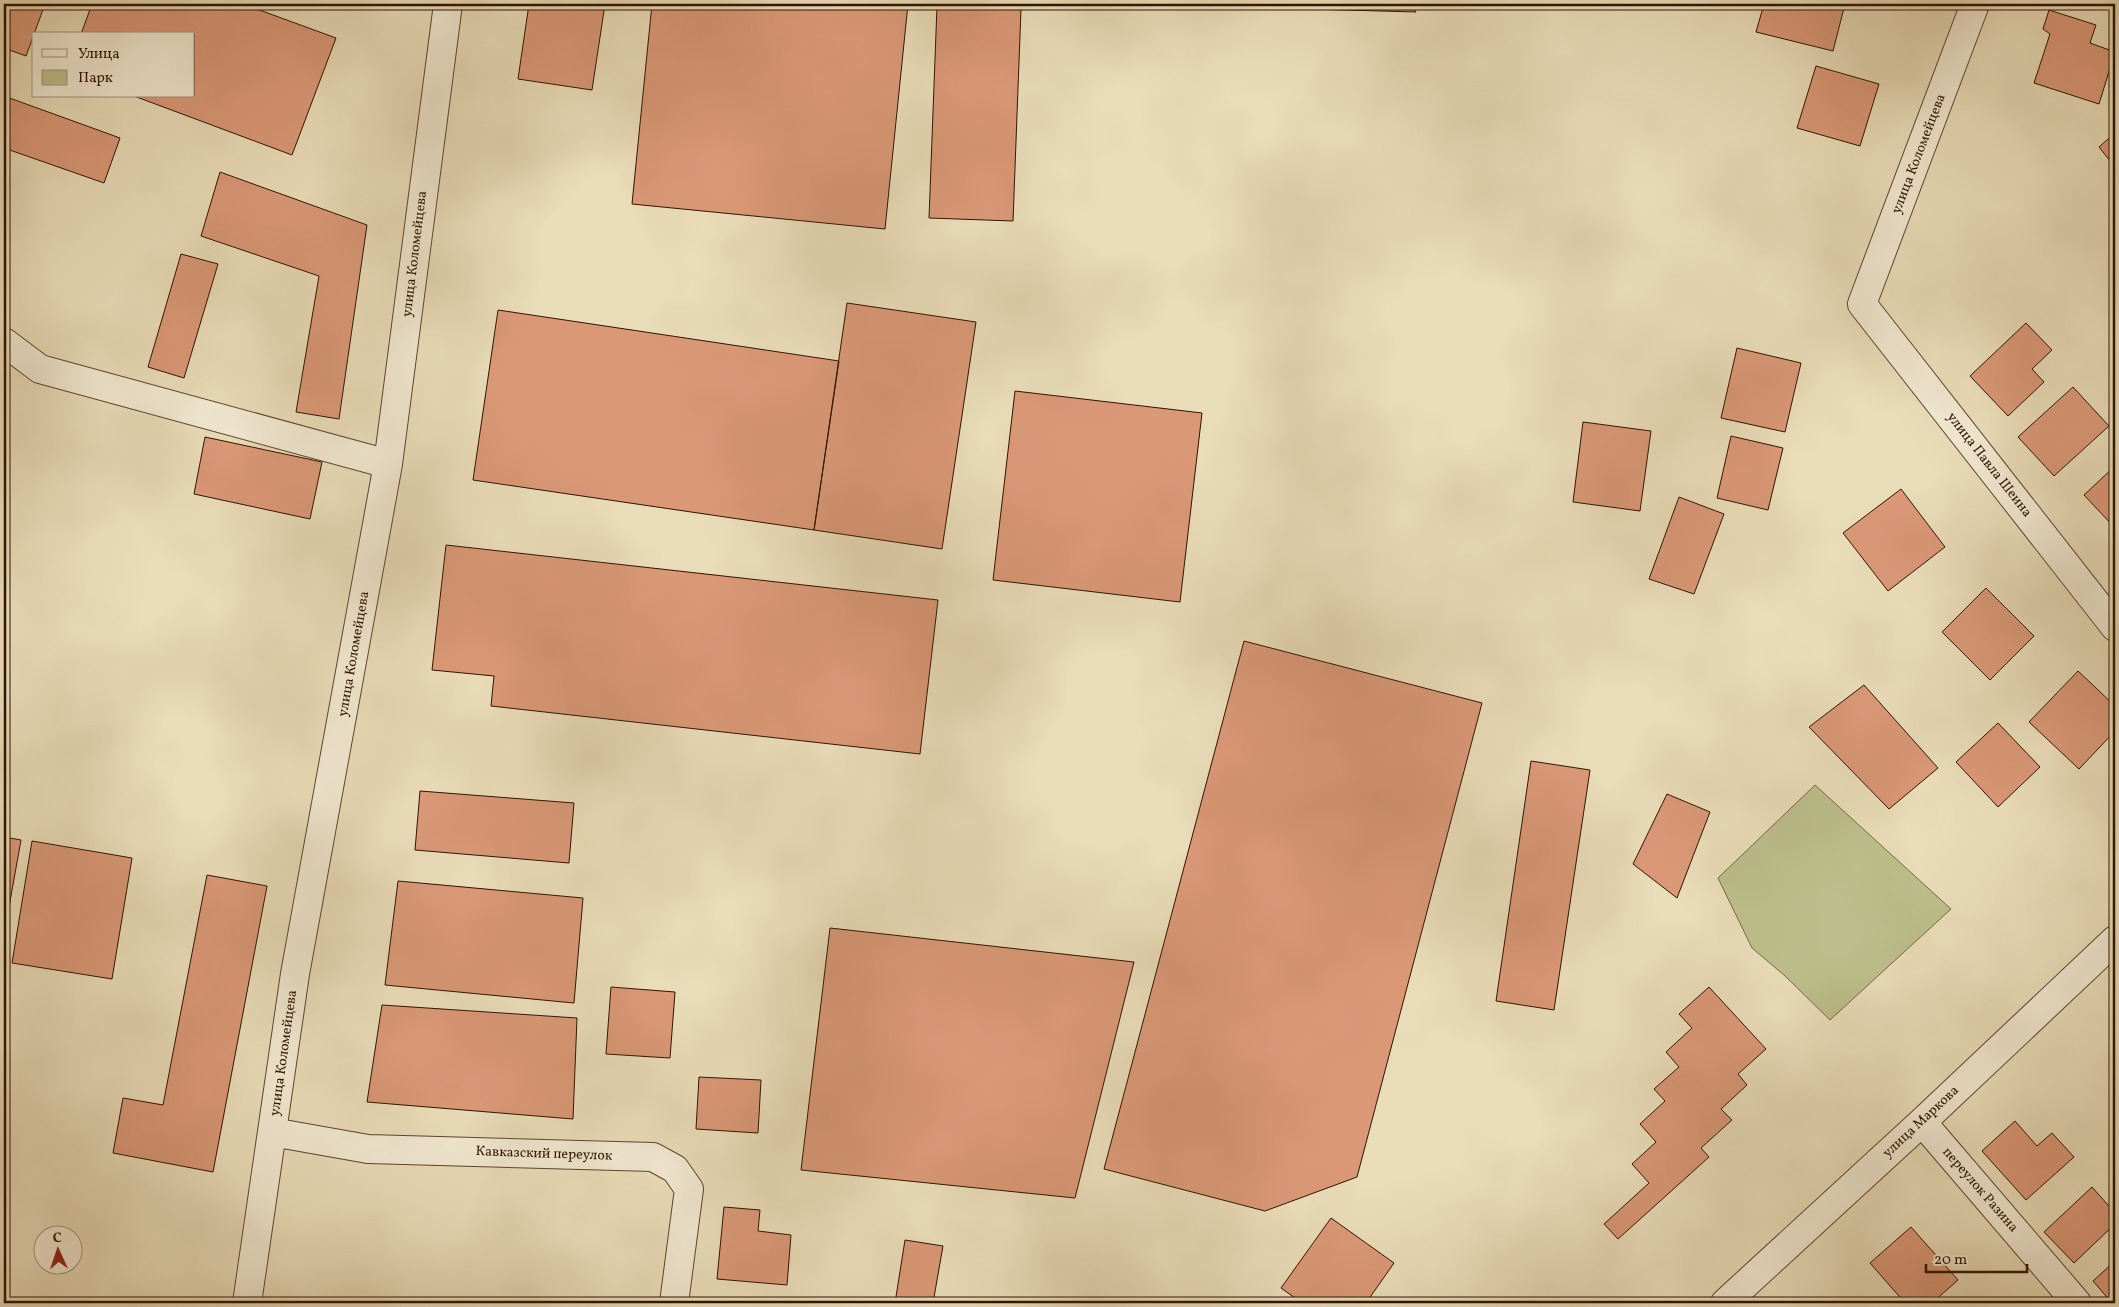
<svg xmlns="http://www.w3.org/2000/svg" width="2119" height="1307" viewBox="0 0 2119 1307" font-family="Vollkorn,serif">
  <rect width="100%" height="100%" fill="#e9dcb8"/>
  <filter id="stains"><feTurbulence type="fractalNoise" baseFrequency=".004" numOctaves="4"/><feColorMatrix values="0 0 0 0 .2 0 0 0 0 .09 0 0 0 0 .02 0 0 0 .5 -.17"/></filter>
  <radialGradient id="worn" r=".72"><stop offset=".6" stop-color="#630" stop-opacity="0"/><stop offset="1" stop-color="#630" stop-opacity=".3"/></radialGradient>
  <path fill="#bcbf8b" stroke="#766946" d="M1815,785L1951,909L1830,1020L1784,975L1752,948L1718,878Z"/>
  <path fill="#da9877" stroke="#2f1300" d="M4,4H45L26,56L4,48Z
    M92,4H243L336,38L292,155L134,96H194V34H81Z
    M529,4H605L592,90L518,79Z
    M652,4H908L885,229L632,204Z
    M1111,4H1220L1219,9Z
    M1239,4H1410L1416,12L1238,7Z
    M1764,4H1845L1833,51L1756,32Z
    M937,6L1021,9L1013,221L929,218Z
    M2049,10L2096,25L2090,43L2115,52L2099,104L2034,83L2050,34L2043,29Z
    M1816,66L1879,84L1860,146L1797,128Z
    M4,96L120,138L104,183L4,148Z
    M2115,133V167L2099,147Z
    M220,172L367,225L339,419L296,412L319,276L201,236Z
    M181,254L218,264L184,378L148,367Z
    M847,303L976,322L942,549L814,530Z
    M498,310L839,361L814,530L473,480Z
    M2026,323L2052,350L2032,369L2044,382L2008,416L1970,376Z
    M1737,348L1801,363L1785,432L1721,418Z
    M2073,387L2109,426L2054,476L2018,437Z
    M1015,391L1202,413L1180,602L993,580Z
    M1583,422L1651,431L1640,511L1573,502Z
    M1731,436L1783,448L1768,510L1717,498Z
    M205,437L322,462L310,519L194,494Z
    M2115,466V528L2084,495Z
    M1901,489L1945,547L1888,591L1843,533Z
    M1679,497L1724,514L1694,594L1649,579Z
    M446,545L938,600L920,754L491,706L494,676L432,670Z
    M1986,588L2034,636L1990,680L1942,632Z
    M1244,641L1482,703L1357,1177L1265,1211L1104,1169Z
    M2078,671L2115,706V731L2079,769L2029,722Z
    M1864,685L1938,768L1889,809L1809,727Z
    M1998,723L2040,767L1998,807L1956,762Z
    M1531,761L1590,770L1554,1010L1496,1001Z
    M420,791L574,803L569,863L415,850Z
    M1667,794L1710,812L1677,898L1633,864Z
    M4,837L21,840L4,935Z
    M32,841L132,858L112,979L12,963Z
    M207,875L267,886L213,1172L113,1153L123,1098L163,1105Z
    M398,881L583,898L574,1003L385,985Z
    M830,928L1134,962L1075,1198L801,1170Z
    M611,987L675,992L670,1058L606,1054Z
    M1709,987L1766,1049L1738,1074L1747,1085L1721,1109L1732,1120L1701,1148L1709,1157L1618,1239L1604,1224L1649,1183L1632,1164L1656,1142L1640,1124L1665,1101L1654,1089L1679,1067L1666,1052L1692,1028L1679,1014Z
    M382,1005L577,1018L573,1119L367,1102Z
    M699,1077L761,1080L758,1133L696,1129Z
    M2015,1121L2037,1146L2052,1133L2074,1157L2026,1200L1982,1151Z
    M2092,1187L2115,1213V1224L2074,1263L2044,1232Z
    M724,1207L760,1210L758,1231L791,1235L787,1285L717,1279Z
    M1331,1218L1394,1263L1366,1303H1302L1281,1288Z
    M1911,1227L1958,1280L1932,1303H1905L1870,1263Z
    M905,1240L943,1246L933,1303H895Z
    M2115,1261V1303H2112L2093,1281Z"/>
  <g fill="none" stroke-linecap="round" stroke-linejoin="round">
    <defs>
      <path id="minor" d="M1975,4L1862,304L2115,627
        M4,342L40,369L388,464
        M1922,1122L2077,1303
        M272,1132L368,1149L653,1157L675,1169L689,1189L674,1303
        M247,1303L295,974L388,464L448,4
        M1725,1303L1922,1122L2115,940"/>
    </defs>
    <use href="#minor" stroke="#5e452e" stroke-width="30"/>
    <use href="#minor" stroke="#f1e8d1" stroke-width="28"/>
  </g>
  <g text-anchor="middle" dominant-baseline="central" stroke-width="4.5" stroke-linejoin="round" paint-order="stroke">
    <g font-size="14" fill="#2f1300" stroke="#f1e8d1">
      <text transform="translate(1919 154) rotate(-69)">улица Коломейцева</text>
      <text transform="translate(415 254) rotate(-83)">улица Коломейцева</text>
      <text transform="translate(1989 465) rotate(52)">улица Павла Шеина</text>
      <text transform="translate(354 654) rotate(-80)">улица Коломейцева</text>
      <text transform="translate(284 1053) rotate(-82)">улица Коломейцева</text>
      <text transform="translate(1921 1122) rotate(-43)">улица Маркова</text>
      <text transform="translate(544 1154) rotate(2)">Кавказский переулок</text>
      <text transform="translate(1980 1190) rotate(49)">переулок Разина</text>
    </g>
  </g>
  <rect width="2119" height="1307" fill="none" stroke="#e9dcb8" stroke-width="20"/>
  <rect x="5" y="5" width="2109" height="1297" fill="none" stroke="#2f1300" stroke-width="2.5"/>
  <rect x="10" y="10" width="2099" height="1287" fill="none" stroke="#2f1300"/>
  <rect x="32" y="32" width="162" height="65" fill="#f1e8d1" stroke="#a3937d"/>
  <rect x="42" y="49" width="25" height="8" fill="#f1e8d1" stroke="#a3937d"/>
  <text x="78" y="58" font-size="15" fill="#2f1300">Улица</text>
  <rect x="42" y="70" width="25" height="15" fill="#bcbf8b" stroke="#a3937d"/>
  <text x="78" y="82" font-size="15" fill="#2f1300">Парк</text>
  <g transform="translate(58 1250) rotate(357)"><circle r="24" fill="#f1e8d1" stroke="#a3937d"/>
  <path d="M0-4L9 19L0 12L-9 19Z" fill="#8f2418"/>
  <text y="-8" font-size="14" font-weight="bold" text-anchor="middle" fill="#2f1300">С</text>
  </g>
  <path d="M1926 1264v8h101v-8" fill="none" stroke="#2f1300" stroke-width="2.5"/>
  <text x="1934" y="1264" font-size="15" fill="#2f1300" stroke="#f1e8d1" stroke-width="4" paint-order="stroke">20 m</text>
  <rect width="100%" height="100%" filter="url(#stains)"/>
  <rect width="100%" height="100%" fill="url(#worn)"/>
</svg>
